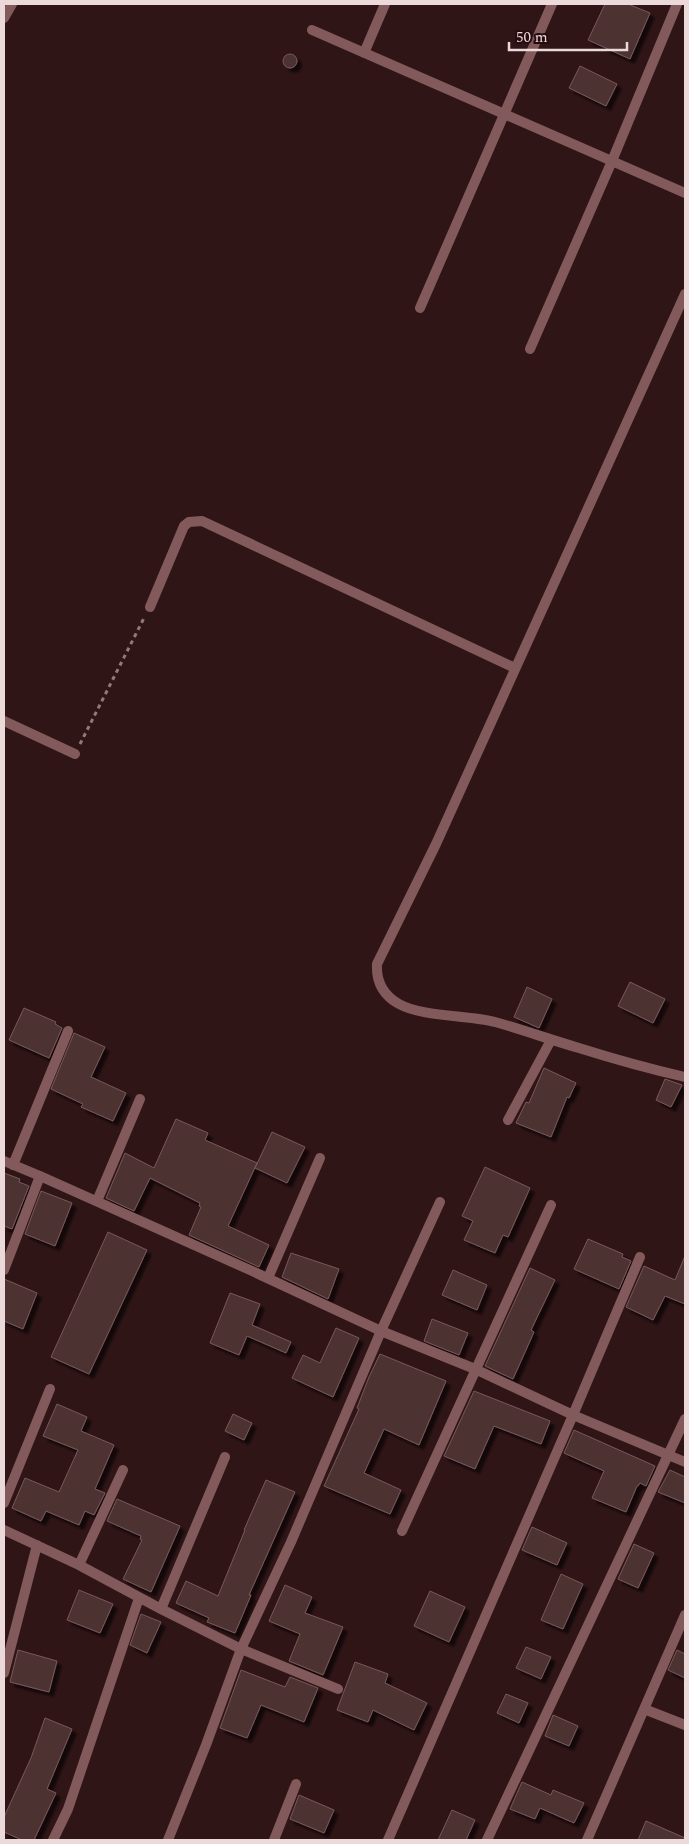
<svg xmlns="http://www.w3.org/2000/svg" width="689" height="1844" viewBox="0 0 689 1844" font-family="Spectral,serif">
  <defs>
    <filter id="shadow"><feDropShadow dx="4.5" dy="4.5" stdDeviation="1" flood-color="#0009"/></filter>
  </defs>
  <rect width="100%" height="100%" fill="#301517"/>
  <path fill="#4e3032" stroke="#79585a" filter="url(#shadow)" d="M605,4H628L650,13L630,59L588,40Z
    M283 61a7 7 0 1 1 14 0a7 7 0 1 1-14 0Z
    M580,66L617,84L606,106L569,88Z
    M630,982L665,999L653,1023L618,1006Z
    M527,987L552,999L539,1028L514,1017Z
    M24,1008L56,1022L55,1024L62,1028L49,1058L9,1040Z
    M74,1033L105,1047L91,1077L126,1093L113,1121L81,1107L83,1104L51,1089Z
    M544,1068L576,1083L569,1098L567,1097L551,1137L516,1123L526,1102L529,1103Z
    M665,1079L682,1085L671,1107L656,1100Z
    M176,1119L208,1133L205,1140L257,1163L228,1226L269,1245L259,1267L189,1235L201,1207L199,1206L200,1203L150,1178L134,1211L106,1198L125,1153L154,1168Z
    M272,1132L305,1147L287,1183L255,1168Z
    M485,1167L530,1188L508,1237L503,1235L495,1253L464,1240L473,1221L462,1216Z
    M4,1173L20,1179L19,1182L29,1186L12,1229L4,1226Z
    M41,1191L72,1203L55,1246L25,1234Z
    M108,1232L147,1250L89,1374L51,1357Z
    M588,1239L623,1254L622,1257L631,1261L619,1289L574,1269Z
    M291,1253L339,1269L328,1299L282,1277Z
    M685,1256V1304L665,1296L653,1320L626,1307L644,1266L675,1280Z
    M530,1268L555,1280L531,1330L534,1332L513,1379L485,1366Z
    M453,1270L487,1285L477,1310L442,1295Z
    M4,1279L37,1293L23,1329L4,1321Z
    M230,1293L260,1304L252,1325L291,1342L286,1353L247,1336L239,1355L210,1343Z
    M432,1319L468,1333L459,1355L424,1341Z
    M336,1328L359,1338L333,1397L292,1378L303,1355L320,1363Z
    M380,1354L446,1381L419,1445L384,1429L364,1473L401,1490L390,1514L324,1486L359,1409L357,1408L369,1377Z
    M474,1391L550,1421L541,1444L494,1426L475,1469L444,1456Z
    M57,1404L87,1417L81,1431L114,1445L95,1489L105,1493L94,1515L85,1511L79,1525L46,1511L41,1521L12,1508L25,1478L59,1492L78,1450L43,1436Z
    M233,1414L252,1423L244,1440L225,1431Z
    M574,1430L655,1466L646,1486L640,1483L638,1486H637L626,1512L592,1498L604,1471L564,1453Z
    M670,1470L685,1477V1503L658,1492Z
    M266,1480L295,1492L249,1595H251L235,1633L207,1622L209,1618L176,1603L186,1581L218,1596L245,1530H244Z
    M117,1499L180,1526L151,1592L123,1579L142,1540L140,1539L141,1536L107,1521Z
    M532,1527L567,1543L557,1565L522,1550Z
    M634,1544L654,1553L638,1588L618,1579Z
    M561,1574L583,1584L563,1629L541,1620Z
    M285,1585L312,1597L305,1613L343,1627L323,1675L289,1661L300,1634L269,1621Z
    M79,1590L113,1604L100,1633L67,1620Z
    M430,1591L465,1607L449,1642L414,1626Z
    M141,1614L161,1622L147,1653L130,1645Z
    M526,1647L551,1657L541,1679L516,1668Z
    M18,1650L57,1661L49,1692L10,1682Z
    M677,1650L685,1654V1678L668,1670Z
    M355,1662L388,1674L385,1683L427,1703L414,1730L373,1710L368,1722L337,1710Z
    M241,1670L285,1687L290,1677L318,1688L304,1722L261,1705L247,1738L220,1728Z
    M506,1694L528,1703L519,1723L497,1713Z
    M553,1715L578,1726L569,1746L545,1736Z
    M45,1718L72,1729L47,1789L56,1793L34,1840H22L4,1832V1817L31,1758Z
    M522,1782L551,1795L553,1790L584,1803L574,1823L540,1808L535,1819L510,1809Z
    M299,1795L334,1810L324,1833L290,1819Z
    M452,1810L475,1820L466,1840H438Z
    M646,1821L685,1838V1840H638Z"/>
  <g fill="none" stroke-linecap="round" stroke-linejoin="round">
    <path stroke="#917a7b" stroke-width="3" stroke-dasharray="4 4" stroke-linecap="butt" d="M80,744L145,616"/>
    <path stroke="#835a5c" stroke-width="10" d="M4,18L12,4
      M312,30L685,193
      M364,53L385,4
      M685,294L436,844L377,964C376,981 383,995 399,1004C422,1017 468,1015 495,1022C524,1030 551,1040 579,1048C614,1059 650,1069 685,1077
      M420,308L552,4
      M530,349L612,161L677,4
      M150,607L184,526L189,522L202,521L515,668
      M4,721L75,754
      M508,1120L551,1040
      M4,1161L40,1176L250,1270L381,1331L475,1369L573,1415L685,1462
      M13,1165L68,1031
      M97,1201L140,1099
      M4,1270L40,1176
      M268,1278L320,1158
      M4,1503L50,1389
      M4,1530L79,1565L161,1609L241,1649L338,1689
      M402,1531L551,1205
      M79,1565L123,1470
      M161,1609L225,1457
      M4,1673L37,1545
      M644,1709L685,1725
      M53,1840L68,1809L139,1598
      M168,1840L206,1745L241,1649L291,1542L381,1331L440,1202
      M274,1840L296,1784
      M388,1840L573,1415L640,1257
      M487,1840L685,1419
      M587,1840L685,1615"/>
  </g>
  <rect width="689" height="1844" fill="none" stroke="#ecd9d9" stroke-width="10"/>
  <path d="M509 42v8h118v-8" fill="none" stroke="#ecd9d9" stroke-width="2.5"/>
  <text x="516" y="42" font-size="15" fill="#ecd9d9" stroke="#260c0f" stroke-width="4" paint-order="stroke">50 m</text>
</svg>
